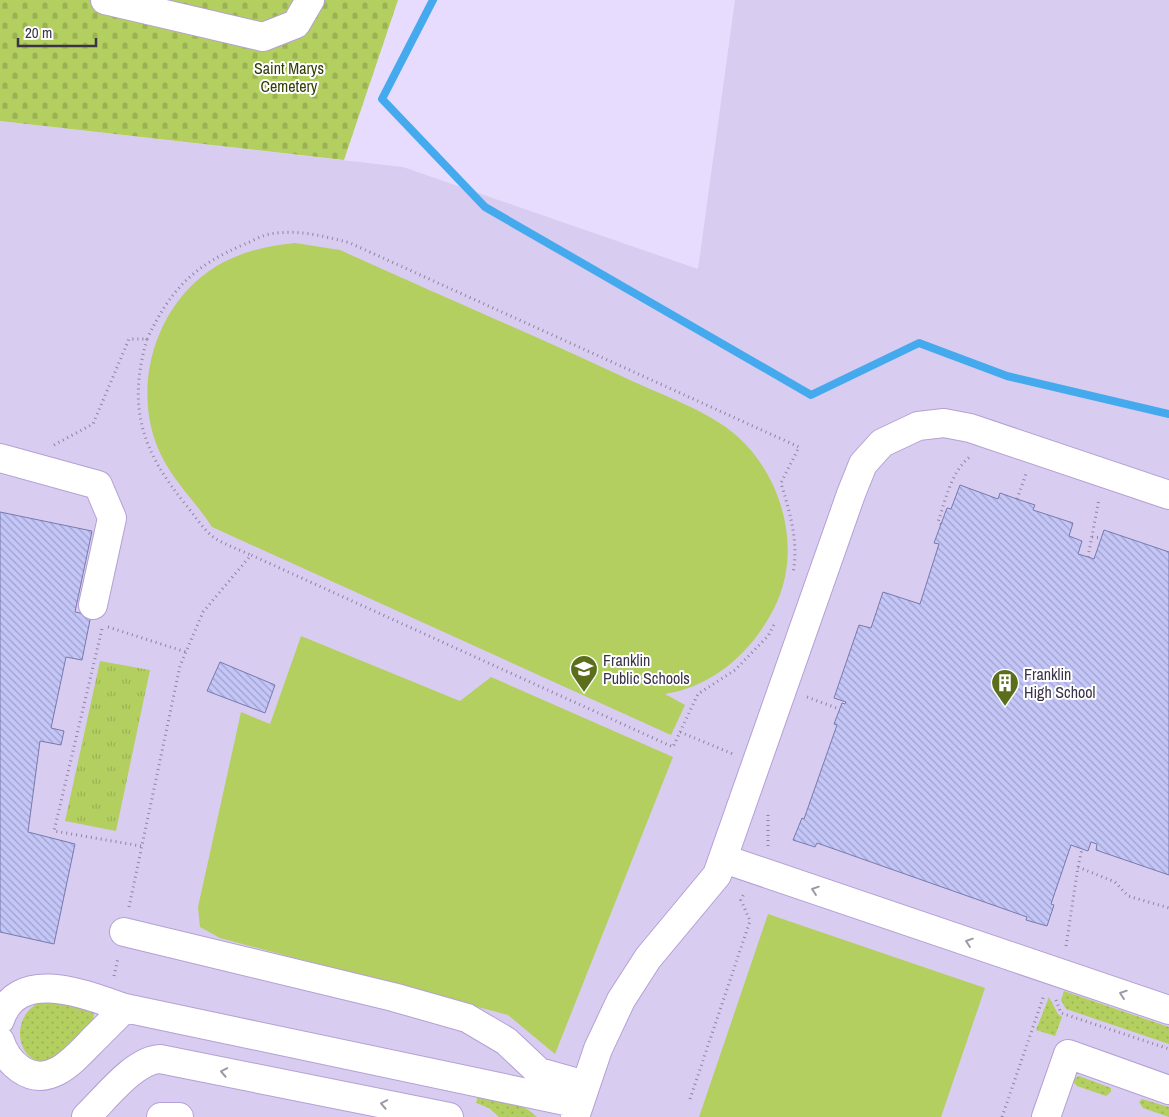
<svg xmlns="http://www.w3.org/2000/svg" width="1169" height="1117" viewBox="0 0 1169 1117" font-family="'Archivo Narrow',sans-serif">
  <defs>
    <pattern id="grass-dots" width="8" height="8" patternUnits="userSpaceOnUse" patternTransform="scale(1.25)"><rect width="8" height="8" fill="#b3cf5f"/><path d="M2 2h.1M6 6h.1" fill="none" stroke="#9bb254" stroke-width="1.8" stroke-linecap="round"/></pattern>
    <pattern id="cemetery-stones" width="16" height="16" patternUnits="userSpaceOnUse" patternTransform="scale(1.25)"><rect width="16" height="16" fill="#b3cf5f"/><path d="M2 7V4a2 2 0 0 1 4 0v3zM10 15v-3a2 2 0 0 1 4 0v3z" fill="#9bb254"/></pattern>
    <pattern id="park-tufts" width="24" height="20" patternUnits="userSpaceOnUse" patternTransform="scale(1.25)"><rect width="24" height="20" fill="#b3cf5f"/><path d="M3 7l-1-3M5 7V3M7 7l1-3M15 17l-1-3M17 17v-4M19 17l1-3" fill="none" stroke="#9bb254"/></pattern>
    <pattern id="building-back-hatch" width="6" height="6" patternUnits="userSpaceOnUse" patternTransform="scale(1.25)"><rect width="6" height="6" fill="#c3c6f7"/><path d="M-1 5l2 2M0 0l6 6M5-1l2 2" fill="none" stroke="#a0a1ca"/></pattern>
  </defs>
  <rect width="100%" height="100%" fill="#e8dcfe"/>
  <path fill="#d9ccf1" d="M735,0H1169V1117H0V121L403,167L698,269Z"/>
  <path fill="url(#grass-dots)" d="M1064,991L1169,1027V1044L1066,1009L1061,1000Z
    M1049,997L1058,1014L1062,1017L1055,1036L1036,1030Z
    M47,999L88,1007L94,1013L93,1019C88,1028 79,1034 72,1041C66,1047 62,1054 55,1058C22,1077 0,1015 47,999Z
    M1079,1076L1111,1088V1092L1106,1096L1077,1086L1072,1080Z
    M479,1093C499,1098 521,1101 537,1117H499L489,1108L476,1103Z
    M1142,1099L1169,1107V1117L1143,1108L1139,1102Z"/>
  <path fill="url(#cemetery-stones)" d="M0,0H398L344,160L0,121Z"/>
  <path fill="url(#park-tufts)" d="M100,661L150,670L116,831L65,821Z"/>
  <path fill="#b3cf5f" d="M295,243L340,250C436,294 534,335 630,380C664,396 709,411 737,436C781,475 802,546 777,602C756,648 716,686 665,694L685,705L671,735L212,527C196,502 174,482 161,455C131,393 152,311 209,271C235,253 264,246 295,243Z
    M301,636L460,701L491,677L673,757L555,1054L508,1015L220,938L200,927L198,907L241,712L270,724Z
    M768,914L985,988L941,1117H699Z"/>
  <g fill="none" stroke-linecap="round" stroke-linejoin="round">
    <path stroke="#45aaed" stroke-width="8" d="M433,0L382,99L485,207L811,395L919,343L1007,376L1169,414"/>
  </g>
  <path fill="url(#building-back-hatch)" stroke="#777aad" d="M960,485L998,499L1000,493L1017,499L1035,505L1033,510L1073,523L1069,536L1082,541L1078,554L1088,557L1094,559L1104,530L1169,552V875L1096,850L1097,844L1091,842L1088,851L1071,845L1051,904L1054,905L1047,926L1026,920L1027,917L817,843L815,847L793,840L802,818L804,819L837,725L834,724L842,703L845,704L846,702L834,698L859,625L871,628L883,592L920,604L939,544L934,543L947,508L951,509Z
    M0,512L92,531L75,612L91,615L82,660L66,657L51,728L64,731L61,745L40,741L28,832L75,844L54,944L0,932Z
    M220,662L275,685L265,713L207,691Z"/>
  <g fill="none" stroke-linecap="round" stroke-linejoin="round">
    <defs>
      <path id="minor" d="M105,0L263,37L296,24L310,0
        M0,458L98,485L112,518L93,605
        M724,859L1169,1010
        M124,932L393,997L467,1018L506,1041L539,1072L585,1085
        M0,1020C18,965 89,996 125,1008L579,1104
        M0,1041C4,1053 10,1062 20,1069C50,1090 75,1058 95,1038C105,1028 115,1018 125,1008
        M86,1117C105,1099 134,1060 160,1059L449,1117
        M161,1117H179
        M575,1117L598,1049L621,1000L648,958L717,875L851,494L863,464L882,443L918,426L944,423L970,428L1169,495
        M1046,1117L1068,1054L1169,1090"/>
    </defs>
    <use href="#minor" stroke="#b4a0d5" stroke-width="30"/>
    <path stroke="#8e849f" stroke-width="3" stroke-dasharray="1 4" stroke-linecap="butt" d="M147,339C171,289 193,266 245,244C253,241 262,235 270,234C297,229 324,236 350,243L799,447L781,483C790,513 799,542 793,573
      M54,445L93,424L129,339H147C127,408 142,451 186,505C195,516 204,531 216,539C227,545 239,550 251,555
      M1017,499L1026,474
      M941,524L938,522C946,499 951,471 971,456
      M1092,537L1101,538
      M1088,557L1099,499
      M108,627L186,652
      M102,629L54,831L141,846
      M807,697L839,709
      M680,732L698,694L735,670L768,636L775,623
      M768,815V846
      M1078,867L1082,849
      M129,907L180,666L203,612L251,555L673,747L680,732L733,754
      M1066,946L1078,867L1115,882L1128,896L1169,908
      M114,976L118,958
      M1056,1000L1061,1013L1169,1049
      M690,1099L750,921L741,900L744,894
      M1002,1117L1044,995"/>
    <use href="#minor" stroke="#fff" stroke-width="28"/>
  </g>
  <defs><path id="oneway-chevron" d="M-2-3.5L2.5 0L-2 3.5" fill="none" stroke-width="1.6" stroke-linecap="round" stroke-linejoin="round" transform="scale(1.25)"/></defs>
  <g stroke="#9d99a4">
    <use href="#oneway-chevron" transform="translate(815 890) rotate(-161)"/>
    <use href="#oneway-chevron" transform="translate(969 942) rotate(-161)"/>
    <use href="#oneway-chevron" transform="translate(1123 994) rotate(-161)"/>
    <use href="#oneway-chevron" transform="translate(224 1072) rotate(-169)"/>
    <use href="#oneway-chevron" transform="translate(384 1104) rotate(-169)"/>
  </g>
  <defs>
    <symbol id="school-pin" viewBox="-11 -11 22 30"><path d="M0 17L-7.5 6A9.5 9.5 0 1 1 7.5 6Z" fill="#5b6e1b" stroke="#fff"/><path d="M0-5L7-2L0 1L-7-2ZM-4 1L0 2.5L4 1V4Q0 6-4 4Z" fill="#fff"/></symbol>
    <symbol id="building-pin" viewBox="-11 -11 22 30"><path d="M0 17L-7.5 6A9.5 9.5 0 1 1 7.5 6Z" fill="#5b6e1b" stroke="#fff"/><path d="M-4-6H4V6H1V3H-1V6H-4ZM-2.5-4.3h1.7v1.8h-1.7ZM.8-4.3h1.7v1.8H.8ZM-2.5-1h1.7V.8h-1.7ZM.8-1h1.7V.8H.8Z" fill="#fff"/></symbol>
  </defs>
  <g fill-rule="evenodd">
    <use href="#school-pin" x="568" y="653" width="32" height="43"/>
    <use href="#building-pin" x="989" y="667" width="32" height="43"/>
  </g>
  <g text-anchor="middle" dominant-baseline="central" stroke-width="4" stroke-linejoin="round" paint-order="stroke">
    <g font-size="16" fill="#333f04" stroke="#fff">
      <text x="289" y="68">Saint Marys<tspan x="289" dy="18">Cemetery</tspan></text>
    </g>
    <g font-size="16" fill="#3b3348" stroke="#fff" text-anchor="start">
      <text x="603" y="660">Franklin<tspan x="603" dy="18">Public Schools</tspan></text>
      <text x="1024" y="674">Franklin<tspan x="1024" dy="18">High School</tspan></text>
    </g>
  </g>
  <path d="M18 38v8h78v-8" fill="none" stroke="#3b3348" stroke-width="2.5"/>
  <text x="25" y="38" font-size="15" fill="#3b3348" stroke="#ffffff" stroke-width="4" paint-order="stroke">20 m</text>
</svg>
